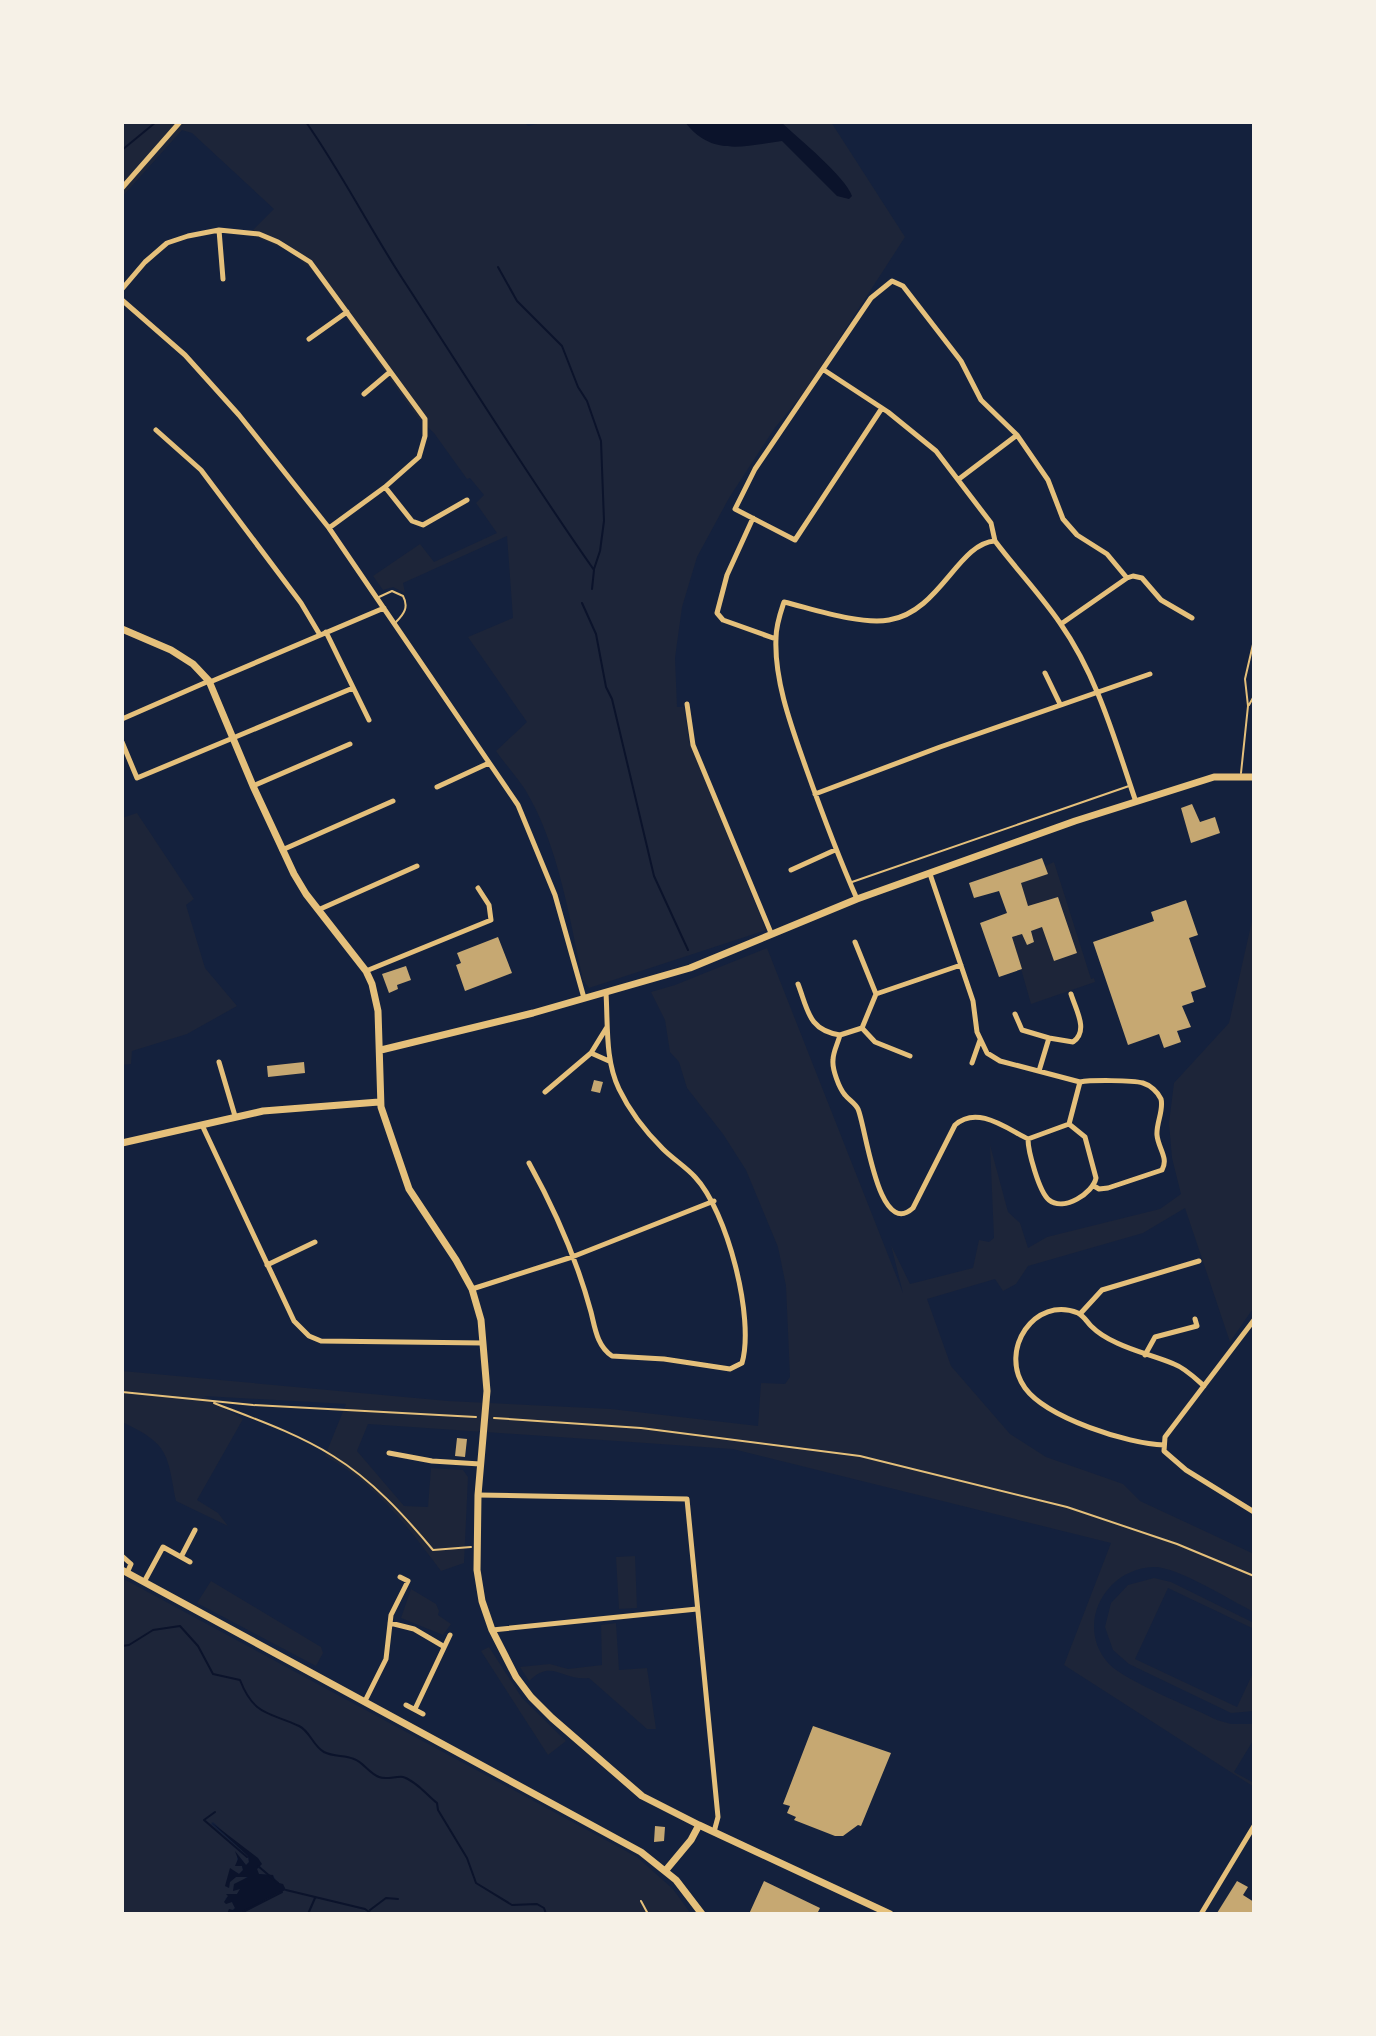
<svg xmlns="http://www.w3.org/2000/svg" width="1376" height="2036" viewBox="0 0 1376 2036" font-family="'Fira Sans Condensed',sans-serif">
  <rect width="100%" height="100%" fill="#14213d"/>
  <path fill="#1d2539" d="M122,122H524L528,126L546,122H831L905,237L806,390L774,429L729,498L697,557L682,607L675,658L677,707H684L689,741L766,930L589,988L583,980C569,917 559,847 526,791C517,777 505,764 496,751L527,722L468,637L513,618L507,536L403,583L405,593L393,587L383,590L373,576L420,544L434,562L497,533L476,503L484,495L470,478L467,479L434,433L418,418L311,269L289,251L256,237L252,231L274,209L192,133L182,130L122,197Z
    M137,813L194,899L186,905L205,968L237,1006L187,1034L132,1051L131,1064L122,1065V818Z
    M1054,862L1091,979L1094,978L1095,982L1031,1004L1012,937L1022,934L1027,945L1034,942L1031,931L1042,927L1054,961L1077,953L1058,897L1028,906L1021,883L1047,874L1045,866Z
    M1254,912V1307L1230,1342L1185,1208L1143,1233L1028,1266L1016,1284L1003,1291L995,1279L927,1299L951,1366L1010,1434L1046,1457L1123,1484L1140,1501L1254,1554V1612C1230,1600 1178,1567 1154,1567C1105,1568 1074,1626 1109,1664C1127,1682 1191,1707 1217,1720L1231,1724H1254V1739L1234,1772L1254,1783V1787L1064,1665L1111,1543L733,1449L368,1424L357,1451L404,1506L428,1507L431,1468L463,1470L468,1477L464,1563L441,1571C409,1528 374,1482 325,1456L346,1404L204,1396L243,1419L197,1500L218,1513L228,1526L176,1501C167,1453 169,1444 122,1422V1371L448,1401L611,1409L758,1426L761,1383L785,1384L790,1377L786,1286L778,1247L746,1170L723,1134L687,1088L679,1062L670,1052L665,1020L651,992L675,985L767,948L903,1293L891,1245L910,1284L973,1268L979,1240L989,1242L994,1238L990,1145L1008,1212L1020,1223L1028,1248L1047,1237L1160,1209L1181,1194L1172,1158L1169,1123L1174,1083L1229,1023Z
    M635,1556L637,1608L619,1609L616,1557Z
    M122,1578L637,1857L673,1889L691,1914H238L275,1892H282L273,1875L258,1874L257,1869L261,1867L213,1822L211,1824L248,1856L249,1862L246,1865L237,1854V1865L242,1866L243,1870L239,1874L232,1870L226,1883L236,1877L248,1875L236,1888L241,1889L237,1894H231L225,1899L232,1902L235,1908L227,1914H122Z
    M1154,1578L1171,1582L1254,1623V1629L1168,1588L1135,1659L1237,1707L1254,1671V1711L1231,1713L1129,1664L1113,1650L1105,1627L1111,1603L1128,1585Z
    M211,1581L321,1647L323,1653L316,1666L197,1603Z
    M411,1589L436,1604L439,1611L438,1615L451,1624L443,1635L401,1618Z
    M616,1623L619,1670L647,1668L656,1729H647L589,1678C562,1681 552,1658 529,1681L520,1667L550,1664L568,1669L602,1665L601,1625Z
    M489,1647L522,1698L566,1741L548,1755L481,1651Z"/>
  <path fill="#0b132b" d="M685,122H781C798,138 846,177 852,196L849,199L837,196L782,141C745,146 711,157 685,122Z
    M211,1822L258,1858L262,1864L257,1869L259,1874L273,1875L275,1882L283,1884L286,1890C267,1896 248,1914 227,1914L229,1909L233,1910L235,1908L232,1902L226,1904L224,1902L228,1896L226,1894H237L240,1889L233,1891L234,1884L248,1877H236L230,1882L229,1888L225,1886L230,1868L239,1874L243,1870L242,1866H235L238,1859L235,1851L246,1865L249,1862L248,1856Z"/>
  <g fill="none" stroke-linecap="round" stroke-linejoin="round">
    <path stroke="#0b132b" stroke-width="2" d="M306,122C341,172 369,227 402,278C466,376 527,475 594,570L592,589
      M122,150L156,122
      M498,267L517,301L562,346L578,387L587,401L601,441L604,521L600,551L594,569
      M582,603L596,634L606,687L612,699L654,876L688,950
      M122,1646L129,1645L153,1630L180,1626L198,1646L213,1674L240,1680C254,1716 269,1712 299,1726C310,1731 313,1746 324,1752C334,1757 344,1755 354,1759C363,1762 369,1773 379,1777C386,1780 396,1776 403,1777C416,1781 427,1795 437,1803L438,1810L467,1858L476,1883L512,1905L537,1904L544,1908L546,1914
      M215,1812L204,1820L247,1857
      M258,1866L278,1883
      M286,1890L365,1909L372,1914
      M370,1910L386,1898L398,1899
      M239,1914L282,1892
      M308,1914L315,1898"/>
  </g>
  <path fill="#c6a872" d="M1192,804L1200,822L1215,817L1220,833L1191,843L1181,808Z
    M1042,858L1048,874L1021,883L1028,906L1058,897L1077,953L1054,961L1042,927L1031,931L1034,942L1027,945L1022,934L1012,937L1022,969L999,977L980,923L1007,913L999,891L974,898L969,883Z
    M1186,900L1198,935L1189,938L1206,987L1191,992L1194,1002L1182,1006L1191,1027L1177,1031L1181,1042L1164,1048L1159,1034L1128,1045L1093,942L1154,921L1151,912Z
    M498,937L512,973L465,991L456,965L461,963L457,953Z
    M406,966L411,980L397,985L398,989L389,993L382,974Z
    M304,1062L305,1073L268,1077L267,1066Z
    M594,1080L603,1082L600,1093L591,1091Z
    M457,1438L467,1439L465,1457L455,1456Z
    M813,1726L891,1753L861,1826L858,1825L843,1836H835L794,1820L796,1817L787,1813L790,1806L783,1804Z
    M655,1826L665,1827L664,1841L654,1842Z
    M764,1881L820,1908L817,1914H749Z
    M1237,1881L1248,1887L1243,1895L1254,1902V1912L1253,1914H1219L1217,1913Z"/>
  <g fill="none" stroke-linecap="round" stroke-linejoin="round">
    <path stroke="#e5c07b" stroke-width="2" d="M122,1392L253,1405L476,1417
      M214,1403C255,1419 296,1433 333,1456C372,1480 404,1515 433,1550L471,1547
      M494,1418L641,1428L860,1456L1067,1507L1177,1544L1254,1576
      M641,1901L648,1914"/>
    <path stroke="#e5c07b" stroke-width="2" d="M379,597L392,591L403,596C409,607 404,614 396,622
      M1249,705L1254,696
      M1241,773L1248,706L1245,679L1254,640
      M852,882L1129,786"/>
    <path stroke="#e5c07b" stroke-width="5" d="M122,188L180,122
      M219,230L223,279
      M122,289L145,262L167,243L188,236L219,230L259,234L278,242L310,262L425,419V436L419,457L385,487L329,528
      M122,300L185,355L239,415L329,528L518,805L555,895L584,998
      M309,339L347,312
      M824,370L888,412L936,451L991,523L995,541
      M364,394L390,372
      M882,408L795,540L735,509L755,469L871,298L892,281L903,286L961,361L981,400L1017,435
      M156,430L201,470L301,603L320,635
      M959,479L1017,435L1048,480L1063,519L1077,535L1107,554L1127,578L1061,624
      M385,487L412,521L423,525L467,500
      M753,518L727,575L717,613L723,620L776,639
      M995,541C1016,569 1040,594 1060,623C1098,677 1115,741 1136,802
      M1127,578L1133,576L1142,578L1161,600L1192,618
      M326,632L369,720
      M1045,673L1060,704
      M210,682L384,608
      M687,704L693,745L771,933
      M122,719L209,681
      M122,742L137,778L353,688
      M253,786L350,744
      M437,787L489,763
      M815,794L940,747L1150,674
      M282,850L393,801
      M791,870L835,850
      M930,874L973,1001L977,1032L987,1053L1000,1061L1080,1082
      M857,899C838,856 822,813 806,768C792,728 774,681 776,638C776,625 780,614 784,602C813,609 860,625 889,620C940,612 958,543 995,541
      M318,910L417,866
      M855,942L876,994
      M961,965L876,994L862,1028L840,1035C838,1043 833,1052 833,1060C832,1069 839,1088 845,1095C849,1100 855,1103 858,1109C866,1127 878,1240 913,1208L955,1125C977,1105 1006,1128 1028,1139
      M366,971L491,920L489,905L478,888
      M798,984C808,1010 808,1030 840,1035
      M1015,1014L1022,1030L1049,1038L1073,1042C1089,1031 1076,1010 1071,994
      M862,1028L875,1042L910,1056
      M591,1053L609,1061
      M219,1062L235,1116
      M972,1063L980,1040
      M1039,1071L1049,1038
      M545,1092L591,1053L607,1027
      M202,1125L294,1321L309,1336L321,1341L483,1343
      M1028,1139L1069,1124L1080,1082C1090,1080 1132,1080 1143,1083C1150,1085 1158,1092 1161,1099C1164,1110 1156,1123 1157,1135C1158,1148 1169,1158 1162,1170L1108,1188L1099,1189L1094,1186
      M1028,1139C1028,1151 1039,1192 1049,1200C1064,1212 1093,1193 1096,1178L1085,1137L1069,1124
      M529,1163C555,1210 577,1260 591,1312C595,1328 597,1346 612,1356L664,1359L730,1369L742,1363C755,1318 727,1211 695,1177C686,1167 673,1159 663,1149C645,1131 630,1112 619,1089C605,1060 608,1025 606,993
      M267,1265L315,1242
      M472,1289L572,1257L714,1201
      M1080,1314L1102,1290L1199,1261
      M1254,1320L1165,1437L1164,1451L1186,1470L1254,1512
      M1145,1355L1155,1337L1197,1326L1195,1319
      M1164,1445C1128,1444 1047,1418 1025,1388C998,1350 1035,1295 1078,1313C1084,1316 1087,1322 1091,1326C1098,1333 1108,1339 1117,1343C1136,1352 1155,1356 1174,1364C1185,1368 1195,1378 1204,1386
      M389,1453L432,1461L480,1464
      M478,1495L687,1499L718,1817L714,1832
      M122,1556L131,1564L127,1573
      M181,1557L195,1530
      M144,1582L163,1547L190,1562
      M390,1623L414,1629L443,1646
      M492,1630L697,1609
      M365,1701L386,1659L391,1615L408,1581L400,1577
      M406,1705L423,1714
      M415,1709L450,1635
      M1201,1914L1254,1826"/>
    <path stroke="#e5c07b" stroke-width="7" d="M122,629L171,650L193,664L209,681L253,786L294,874L306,894L366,971L372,984L378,1011L381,1107L409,1189L456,1260L472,1289L481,1320L487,1391L478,1495L477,1570L482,1601L492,1630L516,1677L531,1697L552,1718L642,1796L699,1825L890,1914
      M381,1050L533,1013L690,968L857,899L1075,821L1214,777H1254
      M122,1143L263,1111L379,1102
      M122,1570L641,1852L676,1880L702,1914
      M666,1870L691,1840L699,1825"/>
  </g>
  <rect width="1376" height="2036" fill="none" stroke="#f6f1e7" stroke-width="248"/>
</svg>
